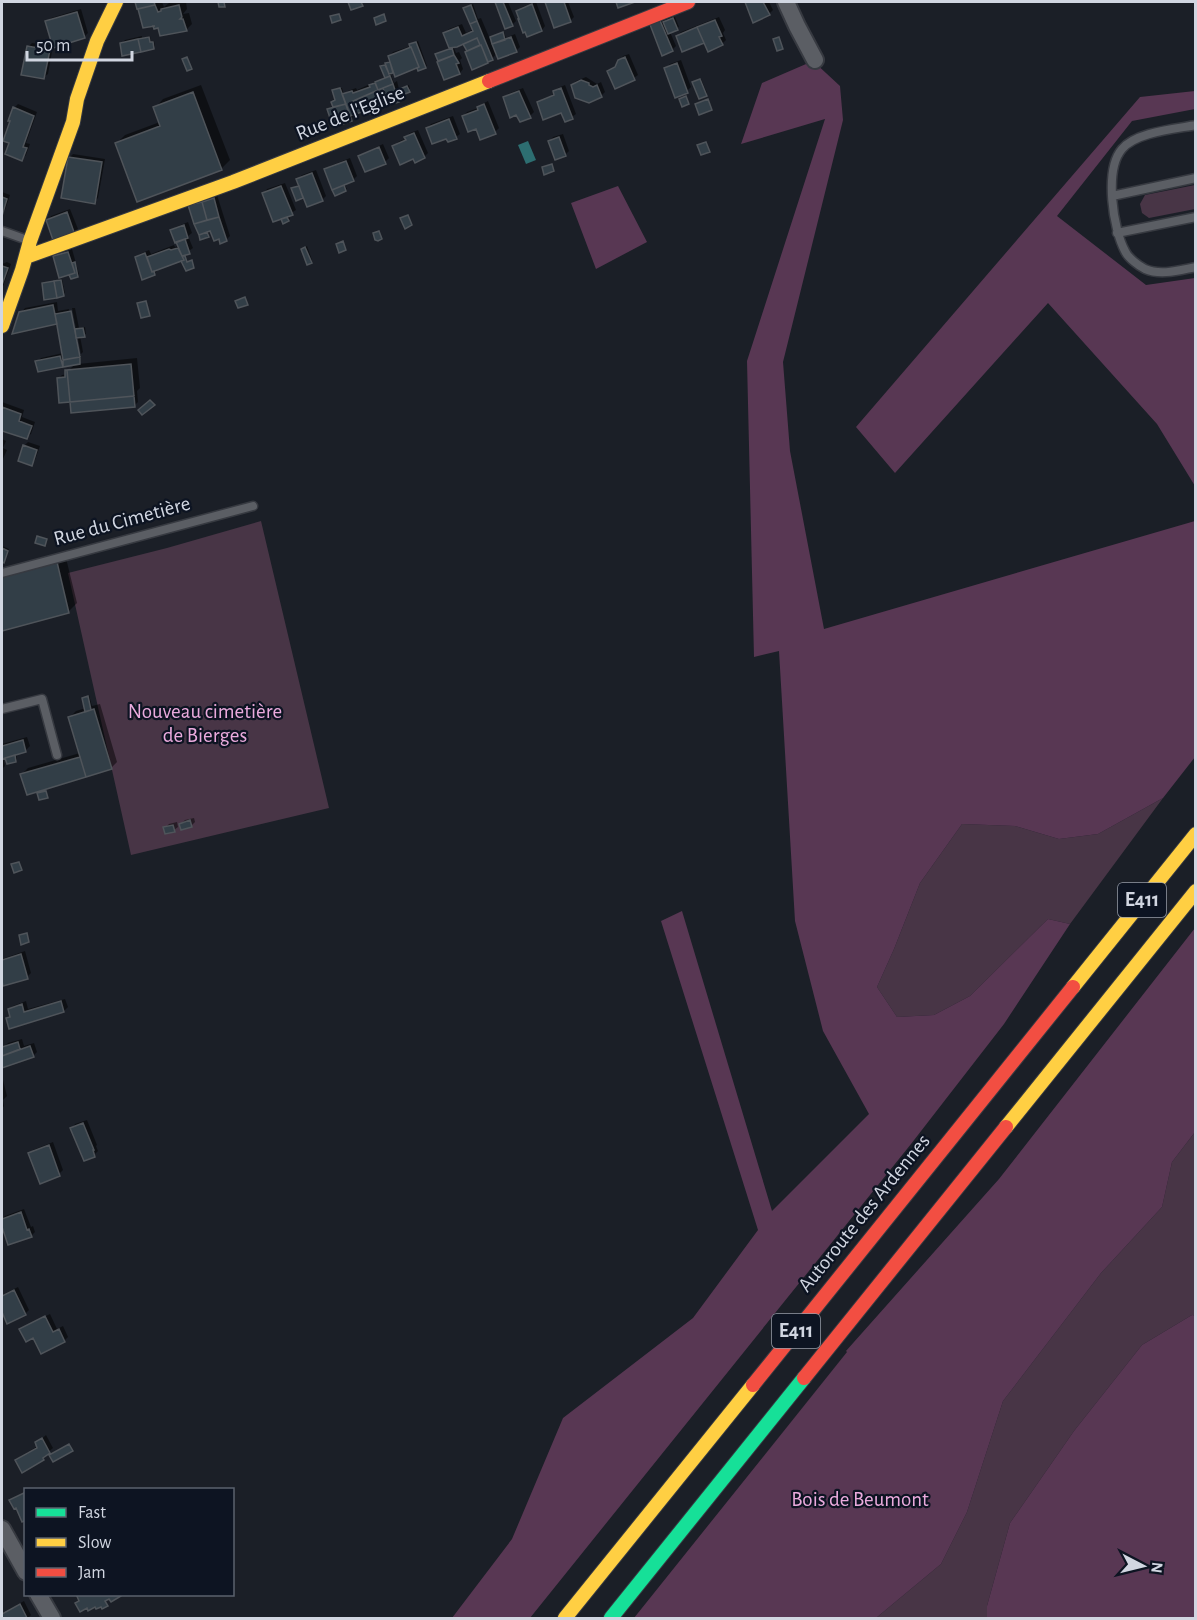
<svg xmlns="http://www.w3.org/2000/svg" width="1197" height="1620" viewBox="0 0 1197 1620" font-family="'Alegreya Sans',sans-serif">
  <rect width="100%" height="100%" fill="#1b1f27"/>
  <path fill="#483546" d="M1195,185V209L1149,218L1142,213L1140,204L1145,195Z
    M261,521L329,808L131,855L68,573L167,548Z
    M1163,798L1070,924L1048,919L970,996L934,1015L897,1017L877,987L894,949L920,883L962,824L1015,826L1059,839L1098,834Z
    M1195,1132V1316L1192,1315L1142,1345L1074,1431L1010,1523L987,1606V1618H876L941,1564L967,1512L1003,1401L1101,1273L1162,1207L1172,1162Z"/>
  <path fill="#583753" d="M813,61L840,86L843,120L783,362L790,451L824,629L1195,521V757L1163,798L1098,834L1059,839L1015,826L962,824L920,883L894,949L877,987L897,1017L934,1015L970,996L1048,919L1070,924L1004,1024L911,1144L530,1618H452L512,1539L563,1418L693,1318L758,1230L661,921L682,911L772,1211L869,1114L823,1031L795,921L779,651L754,657L747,361L825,119L741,144L762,83Z
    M1195,91V109L1132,121L1057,216L1146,285L1195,278V486L1157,424L1048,303L895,473L856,427L1140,97Z
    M618,186L647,242L596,269L571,203Z
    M1195,928V1132L1172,1162L1162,1207L1101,1273L1003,1401L967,1512L941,1564L876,1618H634L847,1352L846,1351L999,1179Z
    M1192,1315L1196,1316L1195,1618H987V1606L1010,1523L1074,1431L1142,1345Z"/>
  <path fill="#2d6e71" d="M528,141L536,160L526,164L518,145Z"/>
  <path fill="#0007" d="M136,2H162L164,7L169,3L186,2L187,9L183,14L189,13L192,24L186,30L159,26L140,9L143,6L138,7Z
    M497,2H508L516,21L512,25Z
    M536,2L545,26L542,30L518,11L522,7Z
    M546,2H568L574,17L570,21Z
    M746,2H769L773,10L769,14L754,21Z
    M473,4L478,19L481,18L490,39L493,36L504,32L506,38L515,34L520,47L516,51L497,53L492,59L473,68L468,51L464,42L453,46L456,53L459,52L462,58L460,60L463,69L460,73L445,78L437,55L451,48L445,33L449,29L462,24L466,33L474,29L465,8Z
    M81,9L88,33L84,37L47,22L51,18Z
    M675,17L679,27L670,32L676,46L672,50L654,19Z
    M719,17L725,30L723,33L726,40L722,44L705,41L683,50L677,36L681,32Z
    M142,36V38L150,36L151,42L154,41L155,46L154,47L121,44L125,40Z
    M418,41L427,66L419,69L418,66L394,70L390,72L394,83L397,81L399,89L409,85L410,89L401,93L402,96L398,100L380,106L377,109L368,108L354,113L355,115L351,119L329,110L337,100L334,91L335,89L342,88L344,95L348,91L356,88L357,90L386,77L382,67L391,61L389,56L393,52L411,46L412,43Z
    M32,43L53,46L48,74L44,77L28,47Z
    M629,54L638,75L634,78L616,87L609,71L617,65L623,56Z
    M681,60L691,87L687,91L676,96L666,68L670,64Z
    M586,77L597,84L601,82L605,92L601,96L572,85L576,81Z
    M701,79L707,93L706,95L695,81Z
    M201,85L230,160L221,169L117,143L125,135L160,122L155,108L163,99Z
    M565,85L576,114L572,117L562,111L539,102L542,99L555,94L554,92L558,88Z
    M523,88L534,112L530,116L505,97L508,94Z
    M488,101L499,128L495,132L481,138L477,127L463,116L467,112L478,108L482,104Z
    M18,104L37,112L26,143L30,144L26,155L22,159L11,142L14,108Z
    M453,116L460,134L456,137L427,128L431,124Z
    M418,130L428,153L424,157L394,146L398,142L407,138L406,137L410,133Z
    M563,134L569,151L565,155L550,141L553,137Z
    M383,144L389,158L385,162L360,157L364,153Z
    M73,154L105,159L98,198L94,202L69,158Z
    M350,158L357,176L353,180L344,183L347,189L345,190L326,170L330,166Z
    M316,170L326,196L322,200L304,195L297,199L293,188L300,185L298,179L302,175Z
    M285,183L296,210L288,215L290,219L288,220L264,193L267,189Z
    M2,192L10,195L5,210L2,214Z
    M217,195L230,236L226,240L211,229L208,230L209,235L208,236L201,238L190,206Z
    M70,209L78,229L55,241L48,220L51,216Z
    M188,222L192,233L188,236L193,248L186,253L187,255L182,259L158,268V270L154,274L143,278L136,257L140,254L149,250L151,254L174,245L175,247L179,246L172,230L176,227Z
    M307,246L312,260L311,262L304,248Z
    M72,249L79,274L78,276L71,275L75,271L60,276L55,256Z
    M7,262L11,264L2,289V264Z
    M62,279L65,293L63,295L43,284Z
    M57,302L58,311L69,309L78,355H81V361L78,364L137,358L140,388L137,391L138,402L134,406L71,400L58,379L62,375L69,374V370L76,363L63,365L37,362L41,358L63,353L58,323L21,313L25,308Z
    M72,308H75L79,328L85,327L86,334L80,336L83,352L81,354Z
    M2,402L24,410L22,417L35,422L31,434L27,437L2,429Z
    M2,439L6,441L3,448L7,450L2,461Z
    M28,442L40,446L35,460L31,464L24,446Z
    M2,546L9,549L4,561L2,560Z
    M65,554L77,603L69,611L2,630V572Z
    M89,695L92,706L100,704L117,762L111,768L28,793L22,774L28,768L80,753L70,717L76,711L86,708L83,698Z
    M27,737L30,746L26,750L16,753L17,759L16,760L6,756L3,757L5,766L2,769V744Z
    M194,818L195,822L191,826L181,824L185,820Z
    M177,822L178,827L174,830L165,828L169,824Z
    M25,951L31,973L27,977L4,984L2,976V959Z
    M65,999L68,1007L64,1011L10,1027L7,1019L11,1015L9,1010L13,1006L26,1001L28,1009Z
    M22,1039L24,1046L34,1043L37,1052L33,1056L2,1067V1050H4V1047L8,1043Z
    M2,1076L7,1096L3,1100L4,1106L2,1109Z
    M87,1120L97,1145L96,1146L98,1151L94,1155L72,1128L75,1124Z
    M53,1142L63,1170L59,1174L30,1154L33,1150Z
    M24,1209L31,1227L33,1226L35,1232L32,1235L9,1243L2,1219L5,1216Z
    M18,1287L29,1310L25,1314L8,1322L2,1309V1295Z
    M50,1314L57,1329L63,1326L68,1337L64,1341L33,1336L21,1329L25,1326Z
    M46,1435L53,1448L46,1454L47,1455L43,1459L17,1460L21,1456L38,1446L37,1443Z
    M24,1601L31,1615L28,1618H2V1613Z"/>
  <path fill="#323e47" stroke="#4f545a" stroke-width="1.5" d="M135,2H154L155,5L137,9Z
    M218,2H224L225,7H219Z
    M348,2H361L363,6L351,10Z
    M495,2H503L513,26L505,29Z
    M545,2H564L571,22L554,28Z
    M616,2H635L618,8Z
    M745,2H763L770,15L753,23Z
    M532,4L542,31L527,37L525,32L523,33L518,19H519L516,11Z
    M155,5L158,12L161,11V9L179,5L182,17L180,19H183L187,31L160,36L158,28L154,29L153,26H155L143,28L138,9Z
    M471,5L477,21L470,24L463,8Z
    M77,12L85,38L53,48L45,21Z
    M339,14L341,20L332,23L330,16Z
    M384,14L386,21L376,25L374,18Z
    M659,18L673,51L662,56L649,22Z
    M673,18L678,30L668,34L663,22Z
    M715,20L722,36L719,37L723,45L708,52L697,27Z
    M477,21L493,60L488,62L481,45H480L477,38L457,47L449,48L443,33L458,27L462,36L473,31L470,24Z
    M697,27L704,43L682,52L676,36Z
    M503,32L505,40L492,44L490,37Z
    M149,37L150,42H153L154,49L141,52L138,39Z
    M511,37L517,52L498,59L492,44Z
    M779,37L783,49L777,51L773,39Z
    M477,38L480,45L467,51L463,44Z
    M138,39L141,52L122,56L120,43Z
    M416,42L426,68L418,71L417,68L419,67L411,47H410L409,44Z
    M481,45L488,63L472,70L465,52Z
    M27,46L50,50L44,79L21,75Z
    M411,47L419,67L395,77L388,56Z
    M452,48L454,55L438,61L435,54Z
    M454,55L459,63L456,64L460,74L444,80L437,62Z
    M187,57L192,69L187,71L182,59Z
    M625,57L635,80L615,89L607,71L615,67L618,60Z
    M390,62L393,73L389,74L385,63Z
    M677,63L688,93L675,98L664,68Z
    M385,65L390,76L385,78L380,66Z
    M390,76L393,84L378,90L375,82Z
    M700,79L707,96L699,99L692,82Z
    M581,80L589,83V85L593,87L597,85L602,97L589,103L575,98L571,85Z
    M375,83L378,90L351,102L356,114L350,116L342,94L352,91L353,93L370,87L369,85Z
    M393,84L399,102L388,105L383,88Z
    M407,86L410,92L397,97L395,91Z
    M340,88L346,104L333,107L331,102L335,100L332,90Z
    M383,88L388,105L377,109L378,111L369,114L367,110L356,114L351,102Z
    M561,88L573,119L565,122L561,113L543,120L537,102L554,95L553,91Z
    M519,91L531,118L520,122L516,115L510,118L503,97Z
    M193,92L222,170L137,202L115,143L160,126L153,107Z
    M686,96L689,104L682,107L679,99Z
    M708,99L712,110L699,115L695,104Z
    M346,104L352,121L333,127L327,109Z
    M484,104L496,134L480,140L476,129L468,132L462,116L478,110L477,107Z
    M13,107L34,116L23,147L27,148L22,161L5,154L9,143L3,141L10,121H8Z
    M449,119L457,139L448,142L446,139L432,144L426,128Z
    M414,133L425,158L415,163L413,159L400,165L392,146L406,140L404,137Z
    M559,137L566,156L555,160L548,141Z
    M706,142L710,152L701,155L697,145Z
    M379,147L386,164L365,172L358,156Z
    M68,157L102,162L95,204L61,198Z
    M346,161L354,181L332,190L324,169Z
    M552,164L554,171L544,175L542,167Z
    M312,173L323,201L307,207L296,179Z
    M344,185L346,191L335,196L332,190Z
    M281,186L293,215L273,222L262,193Z
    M299,186L303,198L296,201L291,188Z
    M2,197L7,199L2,216Z
    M214,198L219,217L207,220L202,202Z
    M202,202L207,220L194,224L188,205Z
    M67,212L75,235L54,243L46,220Z
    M408,215L412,225L405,229L400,218Z
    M219,217L227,241L220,244L219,239L214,241L210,231L199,235L194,224Z
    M287,217L289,221L283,224L281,219Z
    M184,225L188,238L175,243L170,230Z
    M379,231L382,239L378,241L375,240L373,233Z
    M207,232L209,237L200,240L199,235Z
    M185,239L190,254L182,256L176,242Z
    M343,241L346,250L339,253L336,244Z
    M305,247L312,263L307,265L301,249Z
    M178,248L184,260L152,272L147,257L169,249L171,250Z
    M68,252L75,273L59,278L53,256Z
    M145,253L152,272L154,271L155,275L142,280L135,257Z
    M182,256H185L187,262L192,260L194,268L186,271L181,261L184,260Z
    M75,262L78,277L71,279L69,275L75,273L72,263Z
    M2,266L8,268L2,285Z
    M61,280L64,296L57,298L54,281Z
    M54,281L57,298L44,300L42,283Z
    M245,297L248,305L238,308L235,301Z
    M146,301L150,316L141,318L137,303Z
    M53,305L57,324L12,334L19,312Z
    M71,311L80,357L63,360L55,314Z
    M83,328L85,337L76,338L75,329Z
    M60,356L63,367L38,372L35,361Z
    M80,357V364L63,367V360Z
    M131,364L134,396L70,402L67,370Z
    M65,370H67L70,402L59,403L57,378L65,377Z
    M134,396L135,407L71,413L70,402Z
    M150,400L155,405L142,415L138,410Z
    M2,407L21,414L19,421L32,426L27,439L2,431Z
    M23,445L37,450L32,466L18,461Z
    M37,536L47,539L45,546L35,543Z
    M2,548L8,551L4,563L2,562Z
    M57,562L69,613L2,631V577Z
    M88,696L91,710L85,712L82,698Z
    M94,709L112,769L86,777L68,717Z
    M23,740L26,752L2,759V746Z
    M15,755L16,762L7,764L5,758Z
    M80,757L86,777L27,795L20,774Z
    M46,791L48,798L39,800L37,793Z
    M190,820L192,827L181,830L179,824Z
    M173,825L175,832L165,834L163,827Z
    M19,862L22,870L14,873L11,864Z
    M27,933L29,942L21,945L19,935Z
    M21,954L28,979L3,986L2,981V960Z
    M61,1001L64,1012L9,1029L6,1018L10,1017L8,1009L22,1004L24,1012Z
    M18,1042L20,1049L2,1056V1047Z
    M30,1046L34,1057L2,1068V1056Z
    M83,1123L94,1150H93L95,1157L84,1161L70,1128Z
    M49,1145L60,1176L40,1184L28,1153Z
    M21,1212L27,1230L29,1229L32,1237L8,1245L2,1227V1219Z
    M14,1290L26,1315L7,1324L2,1312V1296Z
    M45,1316L53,1332L59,1329L65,1342L41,1354L33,1338L26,1342L19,1329Z
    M42,1438L50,1453L43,1458L44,1460L22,1473L15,1460L37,1448L35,1442Z
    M69,1444L73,1451L53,1462L49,1455Z
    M26,1492V1520L22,1522L16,1508L14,1509L9,1500Z
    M76,1594H121V1596L111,1602L109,1599L105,1601L108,1606L102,1609L101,1607L96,1609L95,1607L88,1611L87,1608L80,1612L75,1603L79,1601Z
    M20,1604L27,1618H2V1614Z"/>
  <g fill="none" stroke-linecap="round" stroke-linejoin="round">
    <defs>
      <path id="lane" d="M1196,125C1175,129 1136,132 1122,149C1104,170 1113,229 1125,251C1128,258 1139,266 1145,269C1161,276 1180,270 1196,267
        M1112,196L1196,178
        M2,231L30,241
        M1117,233L1196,217
        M2,573L253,506
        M2,709L42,699L57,755"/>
      <path id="street" d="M786,2L797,26L815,60
        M2,1529L26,1572
        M38,1594L52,1618"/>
      <path id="fast" d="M611,1618L804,1378"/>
      <path id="slow" d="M26,257L233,182L489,81
        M2,326L22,270L30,241L73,122L77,99L97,41L116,2
        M1073,987L1196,834
        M1006,1127L1196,891
        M565,1618L753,1385"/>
      <path id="jam" d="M489,81L688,2
        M804,1378L1006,1127
        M753,1385L1073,987"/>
    </defs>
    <use href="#lane" stroke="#373a41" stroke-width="11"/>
    <use href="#street" stroke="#373a41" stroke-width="20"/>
    <use href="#fast" stroke="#373a41" stroke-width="16"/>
    <use href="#slow" stroke="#373a41" stroke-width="16"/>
    <use href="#jam" stroke="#373a41" stroke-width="16"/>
    <use href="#lane" stroke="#5b5e64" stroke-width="8"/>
    <use href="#street" stroke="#5b5e64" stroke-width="16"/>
    <use href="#fast" stroke="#16e098" stroke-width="14"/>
    <use href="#slow" stroke="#ffcf43" stroke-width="14"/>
    <use href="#jam" stroke="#f24e42" stroke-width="14"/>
  </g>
  <g text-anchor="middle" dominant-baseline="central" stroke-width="4.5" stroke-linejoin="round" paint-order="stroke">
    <g fill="#0d1422" stroke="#969ca8" stroke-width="1.5">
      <rect x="1118" y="883" width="48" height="34" rx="4.5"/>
      <rect x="772" y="1314" width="48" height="34" rx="4.5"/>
    </g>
    <g font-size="20" font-weight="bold" fill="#d1d6e1">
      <text x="1142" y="900">E411</text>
      <text x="796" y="1331">E411</text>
    </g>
    <g font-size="21" fill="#d1d6e1" stroke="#0d1422">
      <text transform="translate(350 113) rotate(-22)">Rue de l'Eglise</text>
      <text transform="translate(122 521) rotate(-15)">Rue du Cimetière</text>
      <text transform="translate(864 1213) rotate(-51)">Autoroute des Ardennes</text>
    </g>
    <g font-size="21" fill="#eaaadd" stroke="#0d1422">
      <text x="205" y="711">Nouveau cimetière<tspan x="205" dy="24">de Bierges</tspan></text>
      <text x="860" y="1499">Bois de Beumont</text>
    </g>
  </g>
  <rect width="1197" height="1620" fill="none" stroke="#d1d6e1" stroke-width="6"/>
  <rect x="24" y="1488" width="210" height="108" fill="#0d1422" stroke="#5b626e" stroke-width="1.5"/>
  <rect x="36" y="1508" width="30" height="9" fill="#16e098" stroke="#5b626e" stroke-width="1.5"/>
  <text x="78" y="1518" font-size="18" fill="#d1d6e1">Fast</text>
  <rect x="36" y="1538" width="30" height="9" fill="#ffcf43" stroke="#5b626e" stroke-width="1.5"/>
  <text x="78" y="1548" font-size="18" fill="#d1d6e1">Slow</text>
  <rect x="36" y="1568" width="30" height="9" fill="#f24e42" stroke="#5b626e" stroke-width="1.5"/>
  <text x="78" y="1578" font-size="18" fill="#d1d6e1">Jam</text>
  <g transform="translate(1143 1566) rotate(97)" stroke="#0d1422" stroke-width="4.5" paint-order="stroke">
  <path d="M0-4.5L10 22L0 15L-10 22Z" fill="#d1d6e1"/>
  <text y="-9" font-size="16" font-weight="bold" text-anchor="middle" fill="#d1d6e1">N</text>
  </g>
  <path d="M27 51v9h105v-9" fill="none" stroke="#d1d6e1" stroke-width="3"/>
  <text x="36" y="51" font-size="18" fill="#d1d6e1" stroke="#0d1422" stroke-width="4.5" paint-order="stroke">50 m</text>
</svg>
